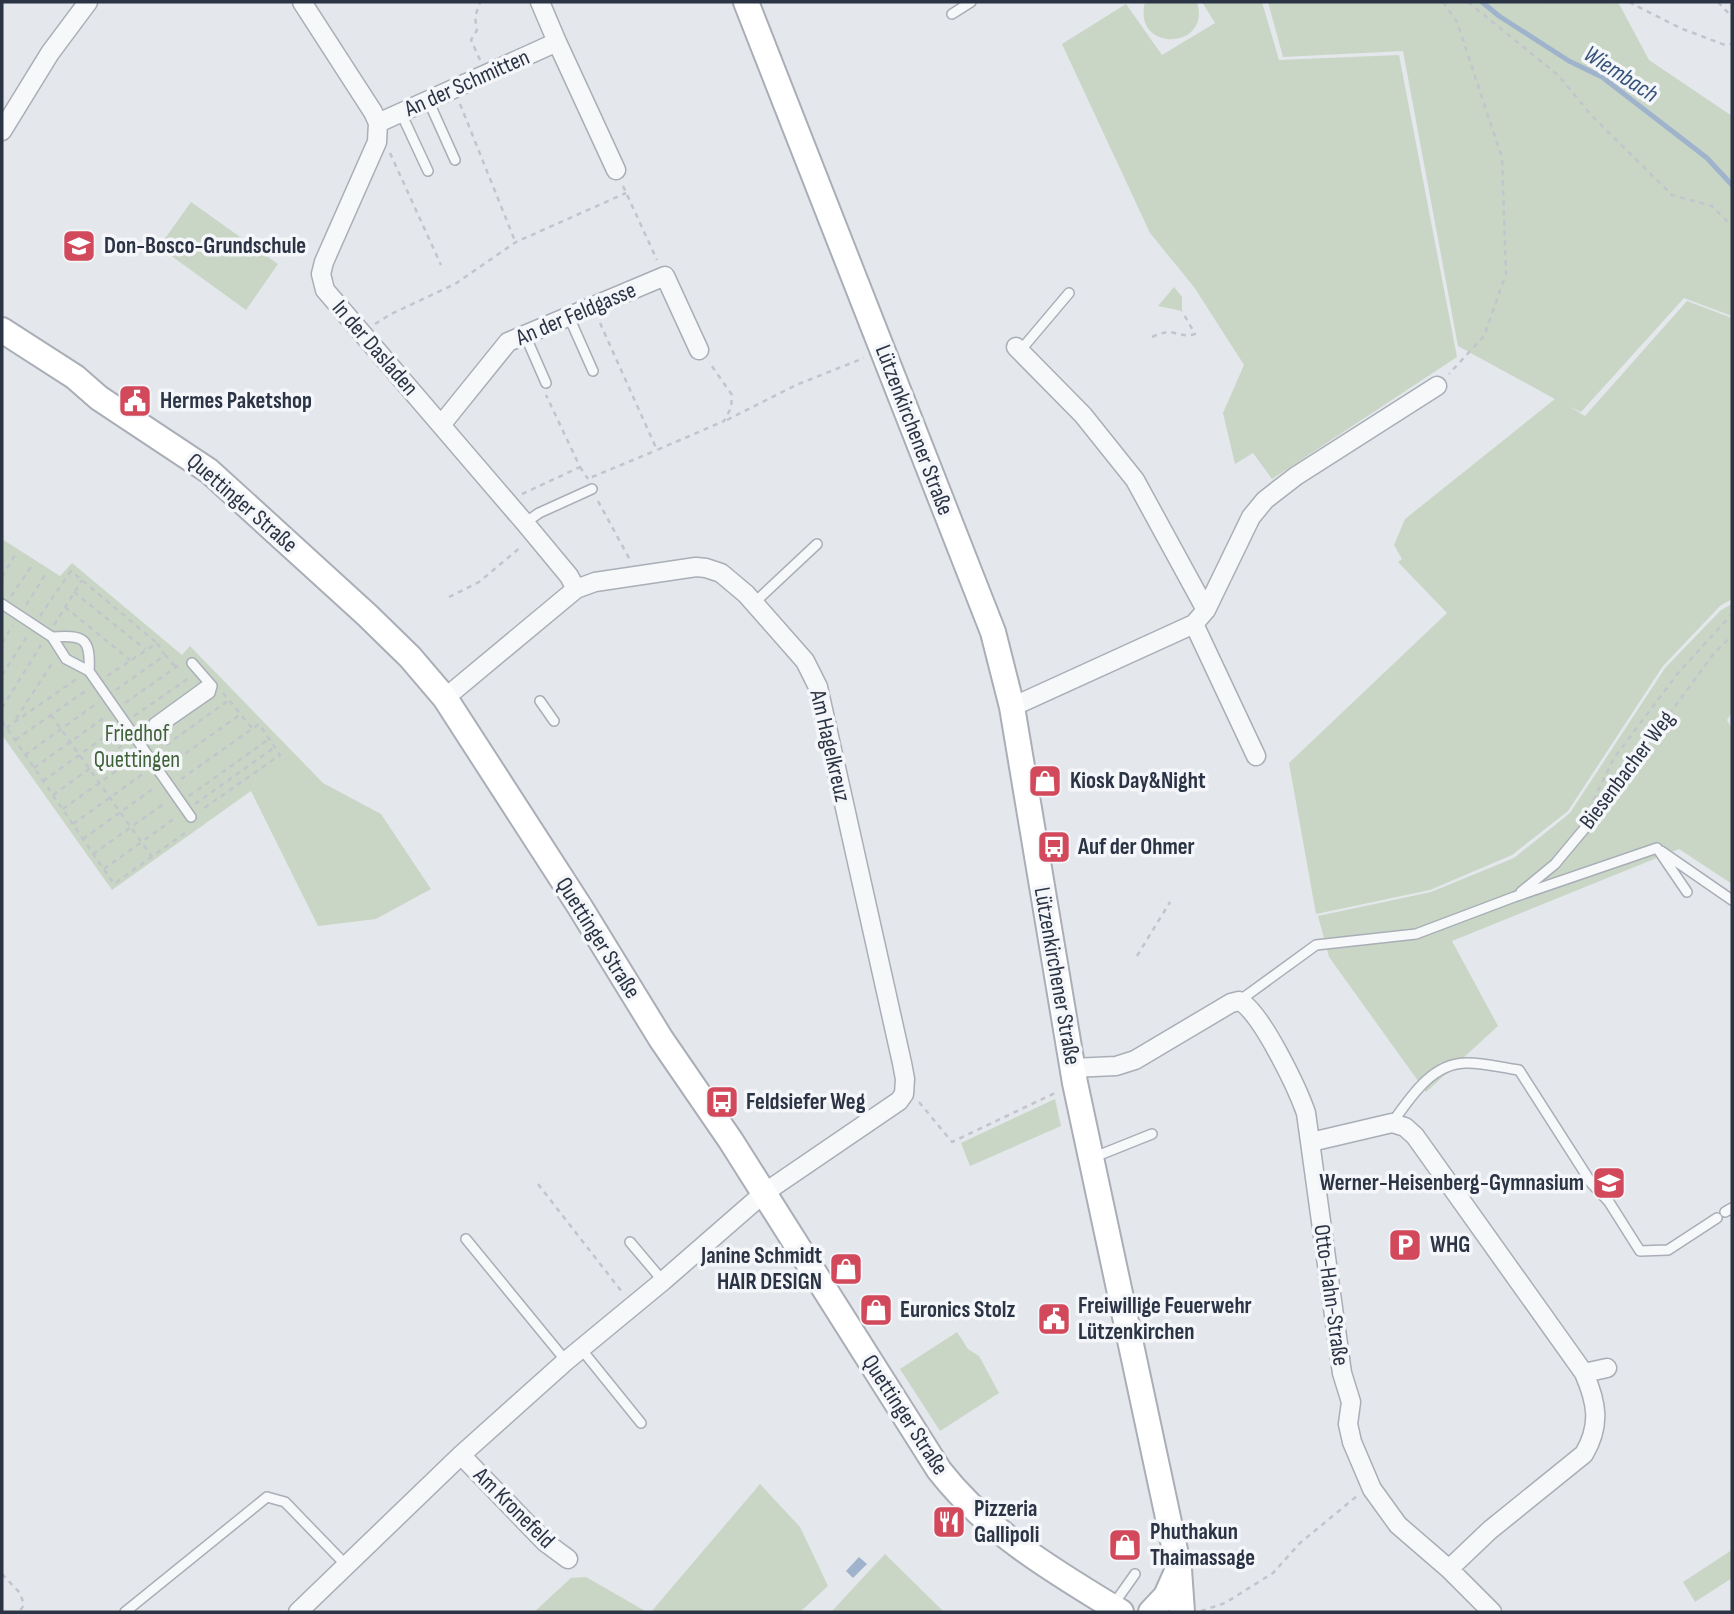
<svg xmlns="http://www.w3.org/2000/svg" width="1734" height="1614" viewBox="0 0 1734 1614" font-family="'Sofia Sans Condensed',sans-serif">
  <rect width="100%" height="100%" fill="#e4e7ec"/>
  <path fill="#c9d6c5" d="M1145,2H1197C1212,50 1132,53 1145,2Z
    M1202,2H1262L1279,60L1399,55L1457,357L1272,479L1253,453L1235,464L1223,413L1244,365L1194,287L1150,233L1062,44L1126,4L1162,55L1215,23Z
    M1268,2H1618L1649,60L1732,116V316L1684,298L1581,412L1570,407L1585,416L1687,301L1732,318V599L1720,606L1663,666L1568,811L1512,855L1430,890L1316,914L1289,763L1447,613L1398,562L1402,559L1394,545L1405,519L1555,399L1458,346L1403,51L1283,57Z
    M191,202L278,264L246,310L159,247Z
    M1174,287L1182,297V311L1158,306Z
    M2,539L60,576L72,563L182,655L190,646L323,783L381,814L431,889L376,919L318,926L251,791L112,890L2,735Z
    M1732,604V712L1727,720L1732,729V884L1679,849L1452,941L1498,1026L1426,1092L1329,957L1318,916L1431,892L1514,858L1570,813L1665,668L1721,610Z
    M1055,1099L1061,1126L970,1166L961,1143Z
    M957,1332L968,1349L979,1356L999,1393L940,1431L900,1369Z
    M760,1484L800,1527L828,1586L800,1612H651Z
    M1732,1550V1578L1695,1602L1683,1582Z
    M885,1554L944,1612H831Z
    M586,1577L647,1612H534L571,1578Z"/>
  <path fill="#9fb4cc" d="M859,1557L867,1564L853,1578L846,1571Z"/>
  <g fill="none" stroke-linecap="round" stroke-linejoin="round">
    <path stroke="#9fb4cc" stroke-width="5" d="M1482,2L1499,16L1569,61L1602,77L1707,158L1732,185"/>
    <defs>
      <path id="lane" d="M952,14L971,2
        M428,100L455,160
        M401,113L428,171
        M569,317L593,371
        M525,335L546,383
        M1020,351L1069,293
        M525,523L539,513L592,489
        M754,603L817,544
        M2,604L52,637L66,659L89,671L191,817
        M52,637C83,635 91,637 89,671
        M540,701L554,721
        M150,730L154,723L209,683
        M137,740L150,730L158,729L210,693L212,686L192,663
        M1661,851L1732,900
        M1521,892L1555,864L1590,822
        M1239,1001L1316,945L1416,934L1514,897L1657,848L1687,892
        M1392,1123C1410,1098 1431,1064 1465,1063C1482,1062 1502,1068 1519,1070L1592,1184L1609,1202L1640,1251L1668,1250L1717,1218
        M1092,1158L1152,1134
        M1725,1212L1732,1208
        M466,1239L566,1361
        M630,1242L663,1281
        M582,1350L641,1423
        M1113,1605L1135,1574
        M125,1612L267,1497L285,1502L346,1565"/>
      <path id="street" d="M302,2L373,112L378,123L377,142L324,262L321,274L325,290L525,523L569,576L576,589
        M540,2L557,42
        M378,123L557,42L616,170
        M2,131L50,53L88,2
        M1016,347L1083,415L1135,480L1206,610
        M441,425L508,342L665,276L699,350
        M1194,624L1256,756
        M1012,707L1194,624L1206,610L1251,517L1265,500L1296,476L1437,386
        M1072,1068L1116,1066L1135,1060L1231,1003L1239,1001C1260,1009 1298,1090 1306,1113L1342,1373L1351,1402L1348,1424L1352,1442L1372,1489L1398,1525L1449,1569L1492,1612
        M1311,1142L1392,1123L1405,1127L1415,1136L1584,1373C1597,1403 1601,1425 1584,1454L1490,1530L1449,1569
        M1584,1373L1607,1368
        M461,1455L545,1542L568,1559
        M298,1612L461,1455L566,1361L663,1281L764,1193L899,1101L904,1094L905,1079L902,1063L818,687L805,661L746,594L721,573L706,568L696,567L595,582L576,589L445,698"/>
      <path id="secondary" d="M746,2L993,632L1012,707L1075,1083L1179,1569L1182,1612
        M2,330L75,377L99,398L209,471L367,615L410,657L445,698L580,907L661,1039L731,1141L939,1470C987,1532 1055,1572 1121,1612
        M1151,1612L1166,1596L1178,1569"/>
    </defs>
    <use href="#lane" stroke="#a9aeb7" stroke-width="12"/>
    <use href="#street" stroke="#a9aeb7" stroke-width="21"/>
    <use href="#secondary" stroke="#a9aeb7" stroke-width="28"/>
    <path stroke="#c2c5cb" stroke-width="2.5" stroke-dasharray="5 5" stroke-linecap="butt" d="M1443,2L1457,22L1502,158L1506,274L1484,336L1449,374
      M1468,2L1559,76L1592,116L1672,195L1712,206L1732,226
      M1549,2H1604
      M1629,2L1680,28L1725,45L1732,44
      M1718,2L1732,17
      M480,60L471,40L477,30L475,17L480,2
      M460,104L515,241
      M390,153L441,265
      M623,186L657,260
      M600,323L657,450L724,421L731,408L732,395L709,362
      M375,324L391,314L455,284L516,242L626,193
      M1152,337C1175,326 1177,339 1195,334L1182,311
      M727,420L796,385L864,358
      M580,467L588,479
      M592,477L657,450
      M522,494L580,467L546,395
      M598,501L630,560
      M2,577L15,555
      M74,592L145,649
      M11,596L31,567
      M449,597L479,582L522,546
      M26,605L45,575
      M65,607L130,660
      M40,616L71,571L157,643
      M54,625L82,580
      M2,643L13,625
      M2,675L27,636
      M107,676L157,643L164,654
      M116,690L165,655L176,667
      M223,693L252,728
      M125,703L179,665
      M2,708L41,645
      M51,715L152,857
      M134,716L189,678
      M16,719L54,660
      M2,721L114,884L189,830
      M6,728L78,678
      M15,740L87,690
      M158,751L229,700
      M25,755L96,704
      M169,765L241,714
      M34,768L105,717
      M181,779L259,724L280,755L200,811
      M43,781L114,730
      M53,795L124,744
      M189,796L269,739
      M195,804L275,747
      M63,809L134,758
      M1589,809L1614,758L1678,673L1732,614
      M1598,811L1712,656L1732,635
      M73,824L144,773
      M83,839L154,788
      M93,854L165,803
      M104,869L175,818
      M1137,956L1170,902
      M919,1102L952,1142L1057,1092
      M538,1184L622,1292
      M2,1574L20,1593L24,1605L19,1612
      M1201,1611L1225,1603L1273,1573L1300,1543L1357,1496"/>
    <use href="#lane" stroke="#f7f8fa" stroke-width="9"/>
    <use href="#street" stroke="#f7f8fa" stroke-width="18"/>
    <use href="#secondary" stroke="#fff" stroke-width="24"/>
  </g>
  <defs>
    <symbol id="school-square" viewBox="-11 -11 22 22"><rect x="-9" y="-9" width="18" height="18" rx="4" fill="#d1495b" stroke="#f4f6f9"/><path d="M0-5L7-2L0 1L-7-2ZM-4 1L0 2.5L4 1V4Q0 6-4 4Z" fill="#fff"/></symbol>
    <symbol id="civic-square" viewBox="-11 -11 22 22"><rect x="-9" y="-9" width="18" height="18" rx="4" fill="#d1495b" stroke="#f4f6f9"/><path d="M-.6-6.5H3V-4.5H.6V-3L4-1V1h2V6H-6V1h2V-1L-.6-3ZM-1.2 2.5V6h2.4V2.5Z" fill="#fff"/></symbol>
    <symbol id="shop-square" viewBox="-11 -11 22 22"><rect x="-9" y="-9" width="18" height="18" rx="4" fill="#d1495b" stroke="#f4f6f9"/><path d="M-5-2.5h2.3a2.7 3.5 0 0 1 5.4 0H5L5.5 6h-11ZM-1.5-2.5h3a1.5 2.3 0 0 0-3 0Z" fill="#fff"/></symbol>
    <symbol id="bus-square" viewBox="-11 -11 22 22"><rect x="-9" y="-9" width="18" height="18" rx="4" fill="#d1495b" stroke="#f4f6f9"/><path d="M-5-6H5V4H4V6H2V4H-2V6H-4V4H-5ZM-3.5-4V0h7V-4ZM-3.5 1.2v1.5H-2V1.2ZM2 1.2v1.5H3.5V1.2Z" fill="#fff"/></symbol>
    <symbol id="parking-square" viewBox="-11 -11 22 22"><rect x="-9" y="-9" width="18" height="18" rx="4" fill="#d1495b" stroke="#f4f6f9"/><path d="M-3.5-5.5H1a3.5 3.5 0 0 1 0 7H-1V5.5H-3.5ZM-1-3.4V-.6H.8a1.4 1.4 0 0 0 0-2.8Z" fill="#fff"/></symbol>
    <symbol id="restaurant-square" viewBox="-11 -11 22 22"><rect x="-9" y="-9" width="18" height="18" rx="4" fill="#d1495b" stroke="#f4f6f9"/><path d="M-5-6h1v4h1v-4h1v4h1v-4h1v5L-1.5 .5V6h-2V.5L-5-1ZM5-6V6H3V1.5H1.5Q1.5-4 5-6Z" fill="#fff"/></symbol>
  </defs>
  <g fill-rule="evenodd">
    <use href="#school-square" x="60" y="227" width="38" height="38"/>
    <use href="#civic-square" x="116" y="382" width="38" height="38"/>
    <use href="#shop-square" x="1026" y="762" width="38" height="38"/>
    <use href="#bus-square" x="1035" y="828" width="38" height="38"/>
    <use href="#bus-square" x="703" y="1083" width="38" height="38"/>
    <use href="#school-square" x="1590" y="1164" width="38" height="38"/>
    <use href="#parking-square" x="1386" y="1226" width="38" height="38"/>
    <use href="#shop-square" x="827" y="1250" width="38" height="38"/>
    <use href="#shop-square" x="857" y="1291" width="38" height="38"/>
    <use href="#civic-square" x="1035" y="1300" width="38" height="38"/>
    <use href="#restaurant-square" x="930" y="1503" width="38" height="38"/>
    <use href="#shop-square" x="1106" y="1526" width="38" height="38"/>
  </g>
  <g text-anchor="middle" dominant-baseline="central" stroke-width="7" stroke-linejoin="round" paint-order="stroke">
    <g font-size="23" fill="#2b3445" stroke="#f4f6f9">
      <text transform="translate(467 83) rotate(-24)">An der Schmitten</text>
      <text transform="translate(576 314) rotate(-23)">An der Feldgasse</text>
      <text transform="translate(375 348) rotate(49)">In der Dasladen</text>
      <text transform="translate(914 430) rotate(69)">Lützenkirchener Straße</text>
      <text transform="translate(242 503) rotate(41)">Quettinger Straße</text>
      <text transform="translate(830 746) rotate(77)">Am Hagelkreuz</text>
      <text transform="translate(1627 770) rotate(-53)">Biesenbacher Weg</text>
      <text transform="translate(598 938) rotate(58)">Quettinger Straße</text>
      <text transform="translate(1057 976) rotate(80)">Lützenkirchener Straße</text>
      <text transform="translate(1331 1295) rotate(82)">Otto-Hahn-Straße</text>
      <text transform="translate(905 1415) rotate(57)">Quettinger Straße</text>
      <text transform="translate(514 1508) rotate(45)">Am Kronefeld</text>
    </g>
    <g font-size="23" font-weight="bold" fill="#2b3445" stroke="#f4f6f9" text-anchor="start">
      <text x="104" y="246">Don-Bosco-Grundschule</text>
      <text x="160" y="401">Hermes Paketshop</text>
      <text x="1070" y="781">Kiosk Day&amp;Night</text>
      <text x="1078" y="847">Auf der Ohmer</text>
      <text x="746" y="1102">Feldsiefer Weg</text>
      <text x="1584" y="1183" text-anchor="end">Werner-Heisenberg-Gymnasium</text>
      <text x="1430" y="1245">WHG</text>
      <text x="822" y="1256" text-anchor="end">Janine Schmidt<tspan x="822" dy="26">HAIR DESIGN</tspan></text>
      <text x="1078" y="1306">Freiwillige Feuerwehr<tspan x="1078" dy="26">Lützenkirchen</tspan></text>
      <text x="900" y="1310">Euronics Stolz</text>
      <text x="974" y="1509">Pizzeria<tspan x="974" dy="26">Gallipoli</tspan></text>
      <text x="1150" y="1532">Phuthakun<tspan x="1150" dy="26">Thaimassage</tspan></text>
    </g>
    <g font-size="23" fill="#3f6138" stroke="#f4f6f9">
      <text x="137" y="734">Friedhof<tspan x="137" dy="26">Quettingen</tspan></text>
    </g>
    <g font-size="24" font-style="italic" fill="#34527a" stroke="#f4f6f9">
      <text transform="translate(1621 74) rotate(33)">Wiembach</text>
    </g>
  </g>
  <rect width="1734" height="1614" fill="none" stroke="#2b3445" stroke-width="7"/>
</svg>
